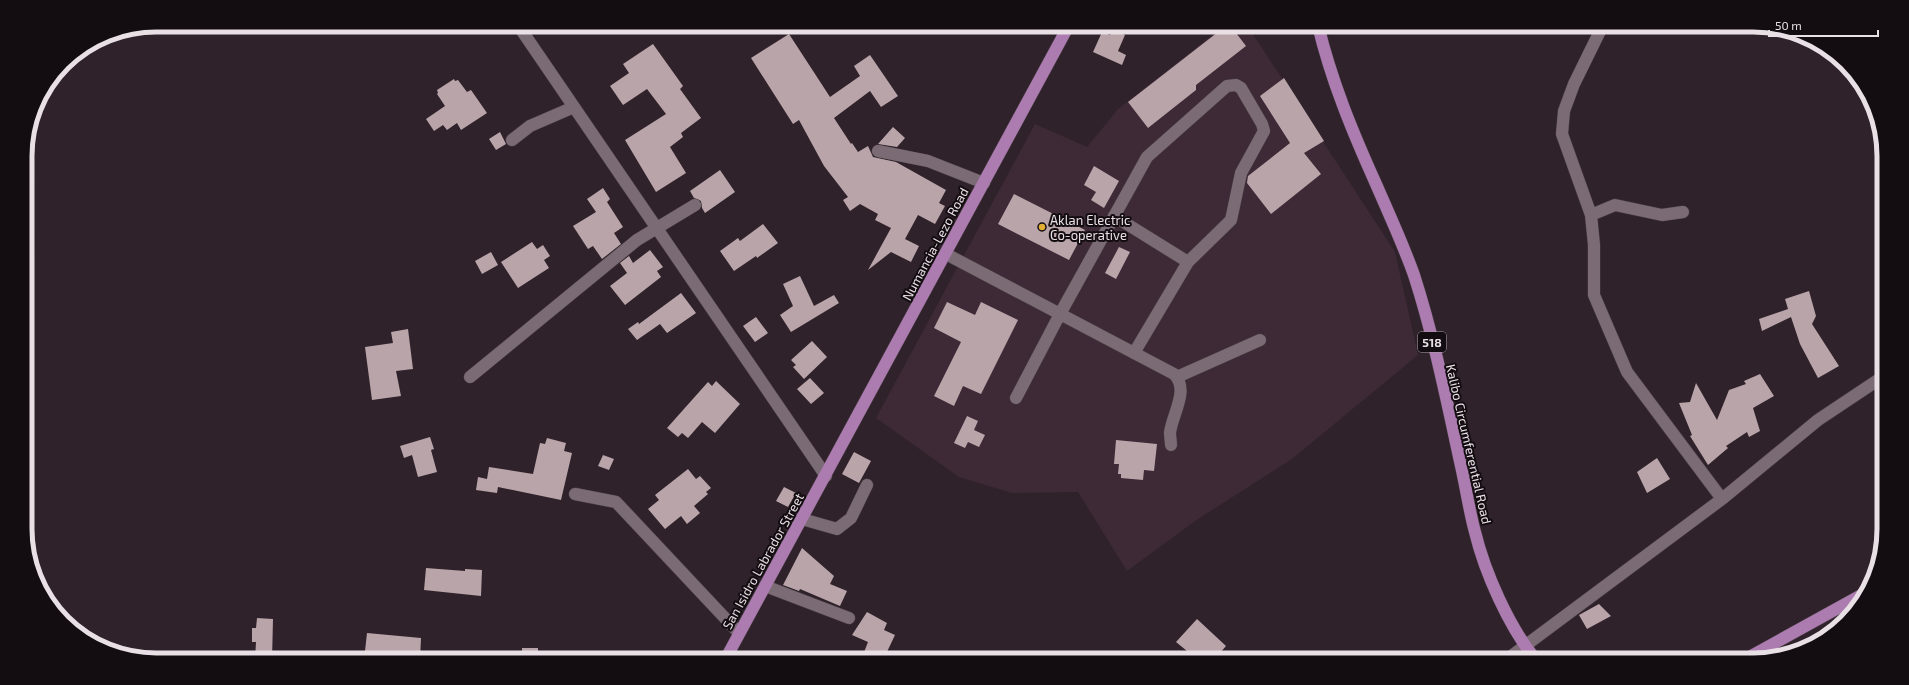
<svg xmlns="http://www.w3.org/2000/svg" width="1909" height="685" viewBox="0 0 1909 685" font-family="'Exo 2',sans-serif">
  <rect width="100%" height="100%" fill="#2f222a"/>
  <path fill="#3d2a36" d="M1225,25H1247L1395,252L1418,355L1292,459L1198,519L1127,571L1078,492L1012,493L959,477L876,418L1035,124L1087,147L1118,109Z"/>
  <path fill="#b9a5a9" d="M1227,25H1230L1246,46L1196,85V90L1148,128L1128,102Z
    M1113,29L1125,35L1118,51L1126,55L1122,65L1093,52L1102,32L1110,35Z
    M789,34L830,97L860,76L854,66L870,55L898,96L881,107L870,91L834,118L851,144L852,143L858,152L868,146L873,157L896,162L946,190L939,203L945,206L935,224L918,215L905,239L919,246L911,262L891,252L868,270L891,228L875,220L878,214L860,204L850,211L843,200L848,197L824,166L799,120L793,124L751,58Z
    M653,44L683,86L680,89L701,118L681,133L683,137L670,147L686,173L656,192L625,140L666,114L647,89L623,105L610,86L629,73L623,64Z
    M1284,78L1324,141L1304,153L1321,174L1271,214L1247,183L1248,176L1290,143L1260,96Z
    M454,79L455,81L458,80L467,92L471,90L487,113L461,130L457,123L447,130L443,125L434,131L426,119L445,106L437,94L438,93L437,90Z
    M893,127L905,138L897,147L878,144Z
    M500,132L506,144L496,150L489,139Z
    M1094,166L1119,181L1104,208L1091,200L1096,192L1084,185Z
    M720,170L735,192L705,213L702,208L701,201L694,198L690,191Z
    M603,188L610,199L607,202L623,227L614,233L621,244L602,259L593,246L588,249L573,226L596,212L587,199Z
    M1014,194L1085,230L1069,260L998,224Z
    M763,224L778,243L757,258L756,256L734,271L720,251L738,238L740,241Z
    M532,242L537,249L543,245L550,256L544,260L549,268L518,288L501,262Z
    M1119,247L1130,252L1116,279L1105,273Z
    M650,250L663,267L657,271L661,277L625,305L610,286L627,273L620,263L629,256L633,263Z
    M491,252L498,265L482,274L475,261Z
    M800,276L814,306L834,295L839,303L791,332L780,315L793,306L783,284Z
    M1809,291L1816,316L1812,324L1839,366L1818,378L1800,344L1791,317L1762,331L1759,319L1788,309L1785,299Z
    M681,293L696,313L667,333L660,324L637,340L628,329L638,322L639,324Z
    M947,302L975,315L981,302L1018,320L981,394L963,386L954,406L934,396L961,342L934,328Z
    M756,317L768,333L755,342L743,326Z
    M408,329L413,369L396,371L401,396L372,400L365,347L393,343L391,332Z
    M812,341L827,357L804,379L793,367L796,365L791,360Z
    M1760,374L1774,396L1753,408L1760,431L1749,437L1747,432L1726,446L1728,448L1708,465L1690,436L1692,435L1679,403L1690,402L1696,383L1717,420L1729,390L1746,384L1744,381Z
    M810,378L824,393L811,404L797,389Z
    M716,381L740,404L715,433L702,422L688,438L682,433L678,437L667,428L708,382L712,386Z
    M967,416L978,421L974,430L985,435L979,447L968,442L965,448L954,443Z
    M430,437L434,449L431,450L437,472L418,477L412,455L404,458L400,446Z
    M547,438L566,443L564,451L572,453L561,500L498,487L497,493L476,490L478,477L487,479L489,467L533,474L540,443L545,444Z
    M1116,440L1157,444L1154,471L1144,470L1143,480L1121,478V474H1118L1119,464H1114Z
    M854,452L871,461L859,483L842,474Z
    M603,455L614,459L609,470L598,466Z
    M1657,458L1670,479L1647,493L1637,472Z
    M688,469L696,479L700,476L711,488L706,492L708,494L694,506L700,513L687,524L681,516L665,529L648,509L659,500L655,495Z
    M784,487L796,493L788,507L776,501Z
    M802,548L834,576L830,584L847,591L840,606L800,589L799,591L783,585Z
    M426,568L465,571V569L482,570L481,596L424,590Z
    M1599,604L1611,616L1587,629L1579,615Z
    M867,612L887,623L884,630L895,635L886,654L878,651L874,660H861L868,642L852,635Z
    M257,618L273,619L272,660H255L256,642H252V628H256Z
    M1197,619L1226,646L1214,660H1198L1176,642Z
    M367,633L421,638L420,660H364Z
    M522,648H538V660H522Z"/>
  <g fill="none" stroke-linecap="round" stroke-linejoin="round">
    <defs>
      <path id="minor" d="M518,25L826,476
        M1603,25L1574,84L1564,111L1562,134L1591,215L1594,245V295L1627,372L1722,499
        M512,140L530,126L574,107
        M878,151L928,161L984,183
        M1591,215L1615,205L1662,215L1683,212
        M1114,216L1188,262
        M946,254L1174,374C1190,390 1172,414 1170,433C1170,437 1171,442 1171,445
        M470,377L637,240L695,205
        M1177,377L1260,340
        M1016,398L1060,314L1147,157L1227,86L1236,85L1241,88L1262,124L1264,131L1241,173L1231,220L1188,262L1134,353
        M575,494L616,502L739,633
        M802,519L837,529L851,518L867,485
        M765,586L849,618
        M1506,660L1722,499L1818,420L1884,376"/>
      <path id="major" d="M1318,25C1331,80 1353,133 1376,184C1389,214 1403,244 1414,275C1434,337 1447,402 1461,466C1466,488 1469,510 1475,532C1485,573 1509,627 1536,660
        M725,660L1069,25
        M1744,660L1867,592"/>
    </defs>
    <use href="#minor" stroke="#493e45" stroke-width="13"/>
    <use href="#major" stroke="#493e45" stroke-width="13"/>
    <use href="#minor" stroke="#7b6b74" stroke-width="12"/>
    <use href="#major" stroke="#ac7bb0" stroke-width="12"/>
  </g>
  <circle fill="#e1af34" stroke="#130d11" stroke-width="1.5" cx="1042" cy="227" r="4"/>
  <g text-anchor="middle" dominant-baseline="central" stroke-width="4" stroke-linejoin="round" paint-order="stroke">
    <rect fill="#130d11" stroke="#a9a1a5" stroke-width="1" x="1418" y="332" width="28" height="20" rx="3"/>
    <g font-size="12" font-weight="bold" fill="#e9e0e5">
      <text x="1432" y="342">518</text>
    </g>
    <g font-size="13" fill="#e9e0e5" stroke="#130d11" text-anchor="start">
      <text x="1050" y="220">Aklan Electric<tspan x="1050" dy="15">Co-operative</tspan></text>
    </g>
    <g font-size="13" fill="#e9e0e5" stroke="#130d11">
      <text transform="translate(935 244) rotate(-62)">Numancia-Lezo Road</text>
      <text transform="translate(1469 444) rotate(77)">Kalibo Circumferential Road</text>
      <text transform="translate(763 561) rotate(-61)">San Isidro Labrador Street</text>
    </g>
  </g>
  <path d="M0 0H1909V685H0ZM156 32H1753A124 124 0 0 1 1877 156V529A124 124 0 0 1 1753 653H156A124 124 0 0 1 32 529V156A124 124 0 0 1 156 32Z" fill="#130d11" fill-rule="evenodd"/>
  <path fill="none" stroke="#e9e0e5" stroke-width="5" d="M156 32H1753A124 124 0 0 1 1877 156V529A124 124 0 0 1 1753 653H156A124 124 0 0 1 32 529V156A124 124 0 0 1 156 32Z"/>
  <path d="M1769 30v6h109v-6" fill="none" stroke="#e9e0e5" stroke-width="2"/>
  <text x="1775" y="30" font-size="12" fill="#e9e0e5" stroke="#130d11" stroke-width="3" paint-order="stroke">50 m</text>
</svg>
